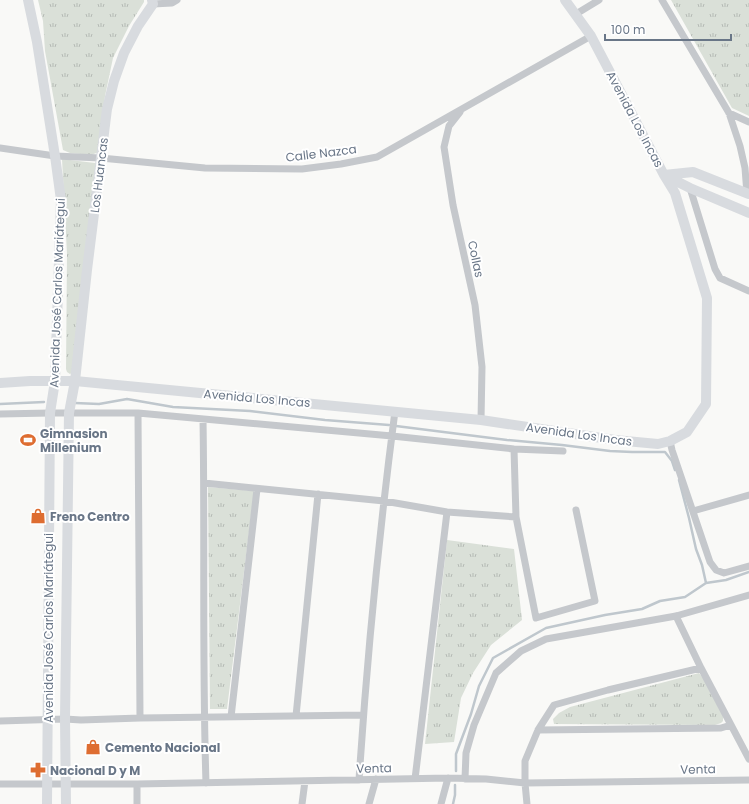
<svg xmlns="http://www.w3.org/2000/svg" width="749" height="804" viewBox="0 0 749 804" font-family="Poppins,sans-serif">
  <defs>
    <pattern id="grass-tufts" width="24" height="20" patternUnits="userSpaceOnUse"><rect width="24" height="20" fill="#dae0d8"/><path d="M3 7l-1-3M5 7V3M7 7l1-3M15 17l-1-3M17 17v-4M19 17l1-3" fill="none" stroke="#b5bab5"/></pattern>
  </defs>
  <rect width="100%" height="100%" fill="#f9f9f7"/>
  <path fill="url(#grass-tufts)" d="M38,0H144V2L129,26L113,58L105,96L99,152L91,155L70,153L63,150L45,51L43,21Z
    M671,0H749V116L732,108Z
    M62,159L103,164L73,372L70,374L67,372L66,369L67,254Z
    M208,487L254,491L227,709H210Z
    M447,540L514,549L522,620L491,645L473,673L461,698L454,742L425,744Z
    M699,673L703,678L723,716V721L721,723L715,725L554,724L553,719L559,713L570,707Z"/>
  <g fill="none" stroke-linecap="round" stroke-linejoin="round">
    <path stroke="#bfc7cd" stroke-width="2.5" d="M75,403L99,404L127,399L173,407L250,411L325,420L389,425
      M0,404L44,402
      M396,426L507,440L562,445L610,451L632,452H665L672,461L675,470
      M679,480L689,518L696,549L702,565L706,583
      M456,771V754L471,714L479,686L493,658L546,628L605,615L642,609L660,601L685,597L706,583L726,580L749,572
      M453,804L455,795V785"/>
    <path stroke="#c5c8cc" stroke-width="7" d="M662,0L729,113L740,146L745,168L747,194
      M153,4L172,3L177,0
      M576,14L599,0
      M460,112L449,126L444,147L453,205L475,305L482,367L481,420
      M729,113L749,122
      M0,148L55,156L101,158L205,168L302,169L341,164L377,157L591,36
      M690,188L715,269L720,278L749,291
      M138,413L140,718
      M0,414L50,413H138L392,436L514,449L563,451
      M203,419C205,540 202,662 206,783
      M670,441L672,450L710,562L716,570L724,573L749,566
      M514,449L516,517L536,618L595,601L576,510
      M204,483L384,501L447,512L516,517
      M693,511L749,495
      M676,616L701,668L749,759
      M296,716L318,494
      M231,717L257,489
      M0,721L65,719L81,720L140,718L363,715
      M538,730L721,728L731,725
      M415,779L447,512
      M465,779L466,753L474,725L496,673L521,651L546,639L676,616L749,595
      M359,780C367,657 379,534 395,411
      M0,784H137L448,778L486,779L525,783L749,780
      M137,804V784
      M302,804L305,781
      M369,804L376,779
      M441,804L448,778
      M527,804L525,783V761L538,730L554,705L608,690L701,668"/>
    <path stroke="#d8dbdf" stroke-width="10" d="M28,0L37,42L55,156L61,200L55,381L50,413L47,804
      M664,175L690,188L749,213
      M664,175L693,172L749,194
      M0,383L30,381H75L481,420L615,440L658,444L670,441L687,432L706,404L707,298L675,193L664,175L591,36L565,0
      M66,804L65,719L69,413L75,381L87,270L107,109L114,81L124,53L138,26L153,4L152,0"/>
  </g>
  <defs>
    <symbol id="stadium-bare" viewBox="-9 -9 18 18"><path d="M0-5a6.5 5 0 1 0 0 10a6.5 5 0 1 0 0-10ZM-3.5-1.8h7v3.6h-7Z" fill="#de6d31" stroke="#fff" stroke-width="2.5" paint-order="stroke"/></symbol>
    <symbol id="shop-bare" viewBox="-9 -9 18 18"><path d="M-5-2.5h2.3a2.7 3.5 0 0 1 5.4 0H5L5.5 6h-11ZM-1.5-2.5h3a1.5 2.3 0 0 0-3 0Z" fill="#de6d31" stroke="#fff" stroke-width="2.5" paint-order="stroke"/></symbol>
    <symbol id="pharmacy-bare" viewBox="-9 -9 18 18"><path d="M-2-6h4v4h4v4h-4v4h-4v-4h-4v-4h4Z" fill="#de6d31" stroke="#fff" stroke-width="2.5" paint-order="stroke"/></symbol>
  </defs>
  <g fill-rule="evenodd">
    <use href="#stadium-bare" x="17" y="429" width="22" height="22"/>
    <use href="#shop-bare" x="27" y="505" width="22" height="22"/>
    <use href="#shop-bare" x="82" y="736" width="22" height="22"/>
    <use href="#pharmacy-bare" x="27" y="759" width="22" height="22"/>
  </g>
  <g text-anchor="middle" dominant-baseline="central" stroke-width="4" stroke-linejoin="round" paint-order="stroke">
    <g font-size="12" fill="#697687" stroke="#fff">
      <text transform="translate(635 119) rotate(62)">Avenida Los Incas</text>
      <text transform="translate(321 153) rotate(-7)">Calle Nazca</text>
      <text transform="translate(99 175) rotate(-83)">Los Huancas</text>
      <text transform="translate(476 259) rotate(78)">Collas</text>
      <text transform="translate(57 293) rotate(-88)">Avenida José Carlos Mariátegui</text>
      <text transform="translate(257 398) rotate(5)">Avenida Los Incas</text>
      <text transform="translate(579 434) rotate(8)">Avenida Los Incas</text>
      <text transform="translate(48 628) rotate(-90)">Avenida José Carlos Mariátegui</text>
      <text transform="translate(374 768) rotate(-1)">Venta</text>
      <text transform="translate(698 769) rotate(-1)">Venta</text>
    </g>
    <g font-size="12" font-weight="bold" fill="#697687" stroke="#fff" text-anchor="start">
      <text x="40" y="433">Gimnasion<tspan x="40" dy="14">Millenium</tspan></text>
      <text x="50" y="516">Freno Centro</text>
      <text x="105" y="747">Cemento Nacional</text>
      <text x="50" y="770">Nacional D y M</text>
    </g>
  </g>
  <path d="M605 34v6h126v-6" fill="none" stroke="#697687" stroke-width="2"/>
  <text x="611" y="34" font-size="12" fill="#697687" stroke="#ffffff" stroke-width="3" paint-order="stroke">100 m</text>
</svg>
